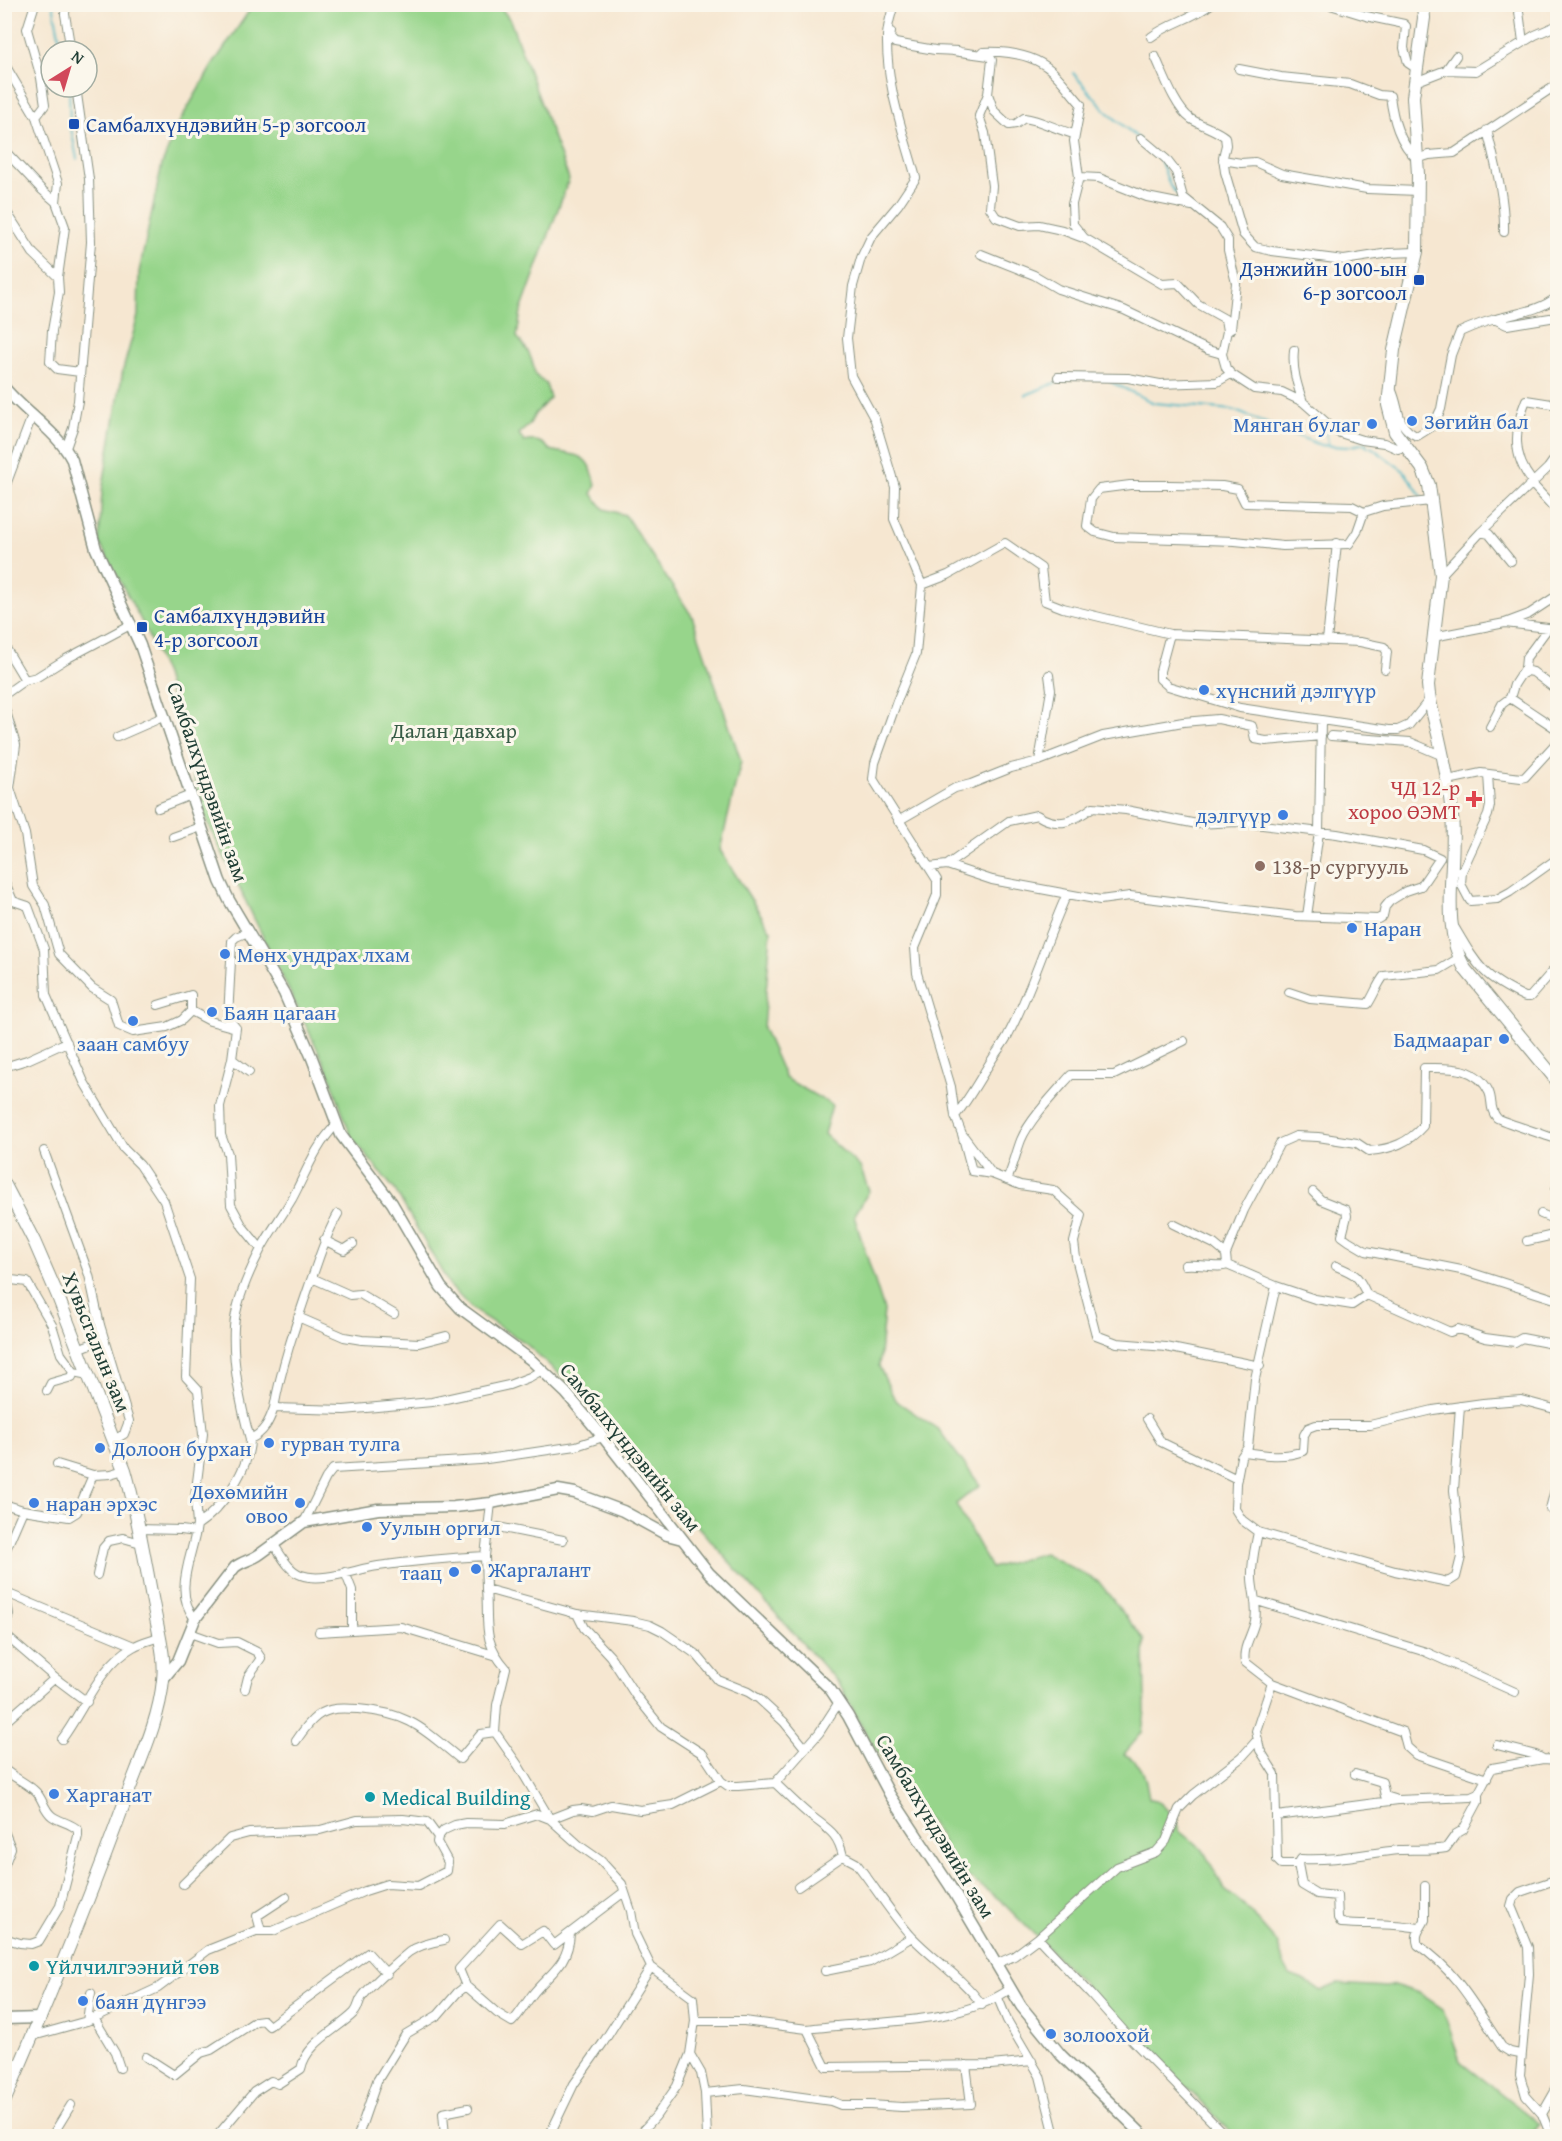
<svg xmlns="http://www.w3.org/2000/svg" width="1562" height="2141" viewBox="0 0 1562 2141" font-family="'Gentium Book Plus',serif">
  <rect width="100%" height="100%" fill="#fbf7ec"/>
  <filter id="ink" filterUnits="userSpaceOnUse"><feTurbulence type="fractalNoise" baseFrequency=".0167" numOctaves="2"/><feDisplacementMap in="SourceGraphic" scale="12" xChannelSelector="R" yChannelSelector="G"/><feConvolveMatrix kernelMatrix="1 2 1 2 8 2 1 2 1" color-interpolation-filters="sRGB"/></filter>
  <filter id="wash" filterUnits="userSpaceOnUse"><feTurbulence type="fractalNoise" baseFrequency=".008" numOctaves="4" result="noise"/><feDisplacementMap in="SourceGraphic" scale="24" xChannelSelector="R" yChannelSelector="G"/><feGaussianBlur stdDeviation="1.35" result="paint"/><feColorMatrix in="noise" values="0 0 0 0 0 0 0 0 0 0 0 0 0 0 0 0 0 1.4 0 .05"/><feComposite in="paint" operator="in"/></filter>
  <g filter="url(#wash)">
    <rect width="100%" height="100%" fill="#f6e7d1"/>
    <path fill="#97d58b" stroke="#5b8960" stroke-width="1.5" d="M253,5H499L510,20L569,179L521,311L517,337C528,349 533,359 535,375L546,384L550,398L535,414L529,425L519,434L524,442C535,439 542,441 550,450C579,457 588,451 596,485L592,494L604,509L625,515L692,616L741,761L720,850L771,931L763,1028L785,1078L832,1105L824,1134L860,1167L869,1191L854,1216L884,1310L879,1366L895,1400L939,1430L980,1485L956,1504L991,1568L1044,1553L1099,1582L1144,1640L1145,1711L1142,1733L1124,1754C1145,1765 1145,1776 1149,1798L1160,1803L1175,1817L1179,1831L1203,1850L1225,1890L1243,1904L1277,1943L1284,1964L1290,1975L1303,1980L1321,1991L1337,1984L1386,1987L1394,1985L1419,1993L1443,2009L1460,2061L1540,2124L1530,2136H1235L1000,1900L948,1862L940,1836L873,1746L839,1684L571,1385L525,1343L473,1310L450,1286L395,1190L351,1137L329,1073L204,815L165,675L144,626L99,542L102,491L123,370L138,316L139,272L162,164L180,121L212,66Z"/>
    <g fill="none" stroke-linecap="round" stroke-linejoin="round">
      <path stroke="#49b6c4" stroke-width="2" d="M53,4L62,51
        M1073,73L1107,112L1139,139
        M69,87L70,123L77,159
        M1160,159L1170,186L1179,196
        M1111,382L1154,403L1233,410L1320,445L1346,447L1366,443L1367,447H1371L1404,471L1422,497
        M1026,395L1062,380
        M1324,425L1329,446"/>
    </g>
  </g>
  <g filter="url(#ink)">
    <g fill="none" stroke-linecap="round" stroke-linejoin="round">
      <defs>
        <path id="minor" d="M35,4L27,29L41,78L45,105L36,117
          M66,4L65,14L71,51
          M894,4C891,15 887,26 887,37C886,86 903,131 916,178L898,205L871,237L861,258L853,286L847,338L851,376L875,420L895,487L894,519L922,585L916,654L897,701L875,763L873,779L937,880V895L915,948L917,973L951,1087L955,1116L962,1134
          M1327,4L1366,16L1404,24L1406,26L1404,48L1408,63L1417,69
          M1518,4L1523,42
          M891,32L890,38L895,43L935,50L958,51
          M1151,37C1171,22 1192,19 1211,4
          M953,51L989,56L992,60L988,94L979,116L985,133L990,171L992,186L990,208L996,217L1020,226L1039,225L1062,230L1086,239L1162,284L1178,283L1198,304L1225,319L1227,331L1222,354L1226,368L1231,374L1254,389L1282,392L1303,402L1337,432L1362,440L1384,443L1398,449L1405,447
          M983,52C1009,51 1037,55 1055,74C1064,83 1072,94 1081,104L1074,141L1079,177
          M1155,56C1163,73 1175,108 1191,119C1202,126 1215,129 1225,137L1226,145L1223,157L1225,172L1243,234L1255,247L1272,251L1344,260L1389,253L1417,252
          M4,63L36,117L58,183L56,202L65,227L58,277L59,292L52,331L50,362L57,369L80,372
          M1239,69L1281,77L1350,84L1379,95L1390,96C1393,119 1399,143 1417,159L1429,155L1454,153L1558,84
          M1446,70L1456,56
          M1415,82L1446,70L1476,71L1535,35L1558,25
          M988,94L994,111L1009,125L1016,124L1024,118C1041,120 1057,130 1074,134
          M1487,130C1495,163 1505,198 1504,232
          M1141,138L1166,159L1176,172L1183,197L1220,227L1228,240V250L1236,283L1231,329L1228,331
          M4,150L42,190L56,202
          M1223,160L1241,163L1255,162L1282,174L1367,189L1418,191
          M6,211L33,253L58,277
          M1085,239L1073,224L1072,204L1079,177L1099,178L1147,197L1192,206
          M981,254L1034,275L1058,289L1124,310L1208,350L1222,354
          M1494,319L1507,325L1550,318
          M1294,350C1292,369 1297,385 1303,402
          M1058,377L1128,378L1160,384L1217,382L1231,374
          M1388,391H1392C1400,408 1396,428 1417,436L1433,426L1441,409L1451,355L1460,332C1471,327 1483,322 1496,319C1517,313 1540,311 1558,296
          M66,448L73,428L78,401L91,242L89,179L76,87
          M1532,481C1512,456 1514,429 1526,400L1558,405
          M1529,485L1532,484L1557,511
          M4,490L32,416
          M1364,512L1352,506L1245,503L1238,489L1222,486L1170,485H1130L1099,489L1091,499L1087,526L1095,532L1114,537L1235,541L1283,546L1349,544L1357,532L1364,512L1383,506L1431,501
          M1481,532L1489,534L1511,561
          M1441,575L1481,532L1548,468L1558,454
          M922,585L948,575L1005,543L1041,568L1045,601L1063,608L1170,634L1360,642L1384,647L1387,652L1385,669
          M1505,623L1548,628L1526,658L1525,668L1514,685L1510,698L1558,730
          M1170,634L1160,671V679L1168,686L1240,708L1389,730H1398L1409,725L1429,700
          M1433,637L1505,623L1529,614L1558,595
          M1327,641L1337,543
          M4,645L25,680
          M1520,675L1528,671L1533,672L1558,691
          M4,695L25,680L37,677L66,659L132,624
          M4,705L16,745L10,788L25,834L33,886L45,905L59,954L92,988L111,1000L119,1026L133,1032L167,1027L182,1020L191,1011L210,1021L236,1028
          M1490,727L1502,704L1510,698
          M1331,736L1410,742L1443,756
          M117,737L165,716
          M1039,761L1051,690L1049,675
          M1448,780L1481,773L1521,778L1525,777L1558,741
          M158,808L191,795
          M898,821L955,788L971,784L1011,768L1039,761L1103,736L1183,722L1218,719L1252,726L1255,739L1266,741L1321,736
          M173,837L201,827
          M929,867L947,865L992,880L1100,900L1130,896L1295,916L1378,919L1383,916L1385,907L1390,901L1406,891L1421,886L1440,858L1423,850L1337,834L1237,822L1197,824L1126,810L1093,807C1074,821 1059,829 1037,815L1009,821L947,865
          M1458,871H1462L1488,815L1490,806L1488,774
          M1462,871L1461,884L1470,901L1497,899L1510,892L1558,858
          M4,880L13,901L28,906L44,949L46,995L84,1082L124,1149L140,1165L164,1201L190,1279L186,1377L198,1390L203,1434L195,1498L197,1525
          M1307,916L1319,832L1321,721
          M1455,928C1478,967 1483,977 1525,997H1530L1558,965
          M248,932L236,937L232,941L228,1018L236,1028L232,1059L220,1106L221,1135L228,1154L231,1205L243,1227L261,1249
          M1289,992L1310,999L1368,1004C1374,995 1378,983 1384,976L1439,970L1459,958
          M158,1005L191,995V1011
          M232,1059L249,1072
          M4,1067L27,1060L67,1042
          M955,1116C970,1098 980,1078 993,1058C998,1050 1004,1043 1008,1035C1032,990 1046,940 1067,894
          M44,1151L89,1275L100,1325L129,1421L124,1434L114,1440
          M992,1174L972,1171L962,1134L992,1174L1020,1185L1053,1190L1081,1215L1074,1242L1076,1258L1096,1335L1117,1343L1166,1347L1260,1366
          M1007,1180C1013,1167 1016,1153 1021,1140C1029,1120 1056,1092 1071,1075H1114L1184,1041
          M1556,1189L1558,1185
          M1313,1192L1321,1200L1346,1210L1347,1216L1342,1236L1349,1241L1366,1251L1466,1271L1558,1300
          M1541,1214L1558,1221
          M1173,1224L1214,1244L1226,1254L1227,1265L1276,1286L1315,1299L1352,1305L1367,1295L1450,1332L1458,1329L1485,1338L1515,1342L1522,1338L1558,1345
          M324,1240L344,1250L353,1244
          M1527,1241L1558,1234
          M1226,1254L1244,1210L1280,1143L1296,1136L1318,1137L1357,1143L1369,1151C1392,1149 1408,1143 1423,1126L1424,1068C1449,1068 1476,1065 1489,1092C1493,1101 1489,1109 1497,1118C1500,1121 1549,1136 1558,1140
          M1185,1265C1197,1263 1220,1269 1227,1265
          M1336,1266C1356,1274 1358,1275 1367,1295
          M312,1278L350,1295L360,1294L394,1314
          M4,1279L27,1282L52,1325L61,1354L74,1372L88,1375
          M1276,1286L1255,1379L1248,1447L1241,1457L1236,1483L1235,1509L1242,1520L1258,1532C1255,1548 1251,1563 1252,1579C1253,1594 1258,1606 1255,1621C1252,1635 1242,1648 1245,1662L1272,1683L1403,1732L1407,1747L1416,1755L1487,1779
          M298,1317L344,1337L362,1340L419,1343L446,1336
          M78,1349L104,1339
          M47,1391L51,1383L72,1377L74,1372
          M274,1408C282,1364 296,1324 310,1283C319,1259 325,1236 338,1214
          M1147,1419L1161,1442L1237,1479
          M250,1439C240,1403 232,1364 234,1327C236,1301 249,1272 261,1249C270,1232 282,1216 292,1199C306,1173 315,1146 336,1125
          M1245,1452C1264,1455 1284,1458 1303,1451L1304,1435L1308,1428L1316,1425H1370L1433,1410L1483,1403L1521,1400L1558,1410
          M57,1464L93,1475
          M4,1504L23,1510L69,1517L77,1512L93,1475L111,1474L125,1470
          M1550,1509L1558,1478
          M304,1522L326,1478L333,1469L480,1460L576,1446L603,1437
          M488,1525L563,1540
          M138,1529L181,1530L196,1532
          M1258,1532L1395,1571L1448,1582L1456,1577L1461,1557L1454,1490L1460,1406
          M274,1545C281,1555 289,1571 301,1575C322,1583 356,1569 378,1566C414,1561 449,1558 485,1556
          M4,1554L23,1510
          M345,1572L352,1590V1628
          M97,1575L103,1548L109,1541L123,1538L141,1543
          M486,1589L485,1556L491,1503
          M4,1592L134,1646
          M1257,1601L1426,1652L1515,1692
          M577,1614L633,1621L650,1625L662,1631L697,1655L718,1680L748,1692L759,1699L784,1722L805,1748
          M195,1619C172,1591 193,1556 197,1525C221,1510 250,1468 250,1439C264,1433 269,1422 274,1408L344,1410L432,1402L509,1385L530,1377L542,1370
          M4,1631L9,1614L5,1592
          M319,1632L401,1627L494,1655
          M190,1633L218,1643L237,1642L257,1652L261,1658L248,1677L245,1689
          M4,1634L55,1678L87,1702
          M1272,1683L1256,1731L1260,1750L1275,1774L1277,1860L1281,1864H1298L1302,1885L1317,1894L1337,1896L1338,1918L1341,1923C1367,1925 1393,1923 1418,1928
          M4,1723L55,1678
          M62,1739C85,1708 99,1666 133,1647C141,1642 151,1640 159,1637
          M296,1741C302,1732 309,1722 317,1716C329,1707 344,1708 358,1709C409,1713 422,1728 460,1759L481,1734L495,1732
          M1497,1745L1536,1755L1543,1759
          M4,1769C14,1778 27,1783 36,1792C43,1799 44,1810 52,1816C60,1822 71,1823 78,1830V1836L60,1906L39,1941L31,1944L20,1943L4,1938
          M1355,1774L1382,1782L1385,1796L1395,1799
          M721,1781L673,1805L640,1810L611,1805L593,1811L581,1809L573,1810L550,1819L518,1765L495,1732L497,1705L506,1668C481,1640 489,1623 486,1589L577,1614L584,1628L610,1656L636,1696L661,1727L703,1754L721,1781L728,1786H738L775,1783L819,1733L839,1702
          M775,1783C786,1793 803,1811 815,1819C831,1831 838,1835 843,1856L856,1863C875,1887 891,1914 912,1937C934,1960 963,1978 982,2005
          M1277,1816L1398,1800L1471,1797L1478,1794
          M4,1831L11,1848L4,1866
          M1298,1864L1301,1859C1335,1861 1367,1853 1399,1850C1415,1849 1430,1851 1446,1848L1456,1834L1463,1830L1478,1802V1794L1492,1768L1543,1759L1558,1760
          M183,1884L230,1838L249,1833L320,1830L357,1820L403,1819L427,1822L438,1837
          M1425,1886V1920C1421,1929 1414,1933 1418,1945C1456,1970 1477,2010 1502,2047L1510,2052L1520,2054
          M798,1887L843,1856
          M261,1931L257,1916L286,1897
          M1038,1938L1117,1867L1156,1852L1166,1841L1179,1809L1193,1795L1242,1757L1258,1739
          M996,1964L1014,1956L1038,1938L1091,1994L1132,2040L1226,2136
          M825,1971L870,1962L912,1937
          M466,1986L497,2013L512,2022C520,2014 525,2004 532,1995C549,1973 568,1966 570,1934
          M998,1998L1007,2020L1040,2076L1055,2136
          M94,2018L115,2053L120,2068
          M87,2021L91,1993
          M695,2021H744L807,2029L826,2067L991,2065L1032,2061
          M807,2029C871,2020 955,2027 1010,1989
          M33,2036L87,2021L158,1988L208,1950L256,1931H273L365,1891L387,1884L418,1886L447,1871L448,1862L437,1842L438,1837L444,1830L455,1825L466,1823L505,1824L537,1814L550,1819L580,1846L600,1860L622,1884L631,1911L635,1934L651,1967L693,1998L695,2021L690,2054L701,2073L705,2093L707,2136
          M146,2057L174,2075L201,2053L211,2050L256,2021L263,2020L269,2026L272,2024L368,1953L387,1974
          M705,2093L744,2089L831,2101L841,2105H870L902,2107L971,2104L966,2065
          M1542,2114L1558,2086
          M52,2136L71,2105
          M217,2136L254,2092L271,2081L278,2084L301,2069C306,2043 337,2030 354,2013C359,2008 358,2002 362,1997C370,1986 398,1961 409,1952C419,1945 432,1942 444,1940
          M358,2136L377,2081L406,2034L438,2015L457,1993L466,1986L459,1969L500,1924L522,1944L543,1931L554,1945L624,1892
          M425,2136H447
          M445,2136L443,2113L468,2108
          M549,2136L574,2084L603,2043L651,1967
          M638,2136L656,2116L677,2086L690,2054
          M1036,2136L1054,2133
          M1551,2136L1542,2114L1526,2096L1520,2075L1529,1974L1528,1947L1511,1906L1513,1899L1520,1892L1558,1879"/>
        <path id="tertiary" d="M4,387C24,412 58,432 72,460L96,549L140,645L220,881L229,900L284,993L312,1058L341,1135L392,1203L441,1287L460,1308L531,1360L566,1393L603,1437L709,1573L830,1689L848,1716L890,1795L950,1886L1021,2006L1061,2055L1144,2136
          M163,1679L178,1661L195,1619L235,1567C243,1561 252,1560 260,1554L304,1522L378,1509L454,1507L491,1503L558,1490L575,1493L623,1511L667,1535L682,1539
          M4,2019L41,2018"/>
        <path id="secondary" d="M1423,4L1424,18L1413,97L1418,174L1417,252L1394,350L1388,405L1395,432L1422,468L1429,485L1441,575L1428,685C1429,702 1434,718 1438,734C1444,761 1450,788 1452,816C1457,865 1439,923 1465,969L1558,1082
          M4,1183L34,1241L57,1294L125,1470C138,1515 145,1562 154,1608C158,1631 166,1657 163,1680C159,1722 139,1762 125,1801C88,1903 47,2003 4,2102"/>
      </defs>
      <use href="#minor" stroke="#8a9282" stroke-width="10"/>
      <use href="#tertiary" stroke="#8a9282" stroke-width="13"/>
      <use href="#secondary" stroke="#8a9282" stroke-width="14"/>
      <use href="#minor" stroke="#fff" stroke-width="8"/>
      <use href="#tertiary" stroke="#fff" stroke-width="10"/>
      <use href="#secondary" stroke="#fff" stroke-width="12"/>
    </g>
  </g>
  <g fill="#1a4fb4" stroke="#fbf7ec" stroke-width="2">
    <rect x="68" y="118" width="12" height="12" rx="3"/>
    <rect x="1413" y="274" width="12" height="12" rx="3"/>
    <rect x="136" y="621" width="12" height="12" rx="3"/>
  </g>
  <g fill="#3f7fe0" stroke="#fbf7ec" stroke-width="2">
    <circle cx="1412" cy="421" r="6"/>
    <circle cx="1372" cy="424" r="6"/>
    <circle cx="1204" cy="690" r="6"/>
    <circle cx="1283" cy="815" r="6"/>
    <circle cx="1352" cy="928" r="6"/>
    <circle cx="225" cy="954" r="6"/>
    <circle cx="212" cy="1012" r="6"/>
    <circle cx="133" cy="1021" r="6"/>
    <circle cx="1504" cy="1039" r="6"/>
    <circle cx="269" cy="1443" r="6"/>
    <circle cx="100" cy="1448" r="6"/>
    <circle cx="34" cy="1503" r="6"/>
    <circle cx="300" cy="1503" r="6"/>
    <circle cx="367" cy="1527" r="6"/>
    <circle cx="476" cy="1569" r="6"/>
    <circle cx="454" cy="1572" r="6"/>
    <circle cx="54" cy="1794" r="6"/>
    <circle cx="83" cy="2001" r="6"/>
    <circle cx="1051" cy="2034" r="6"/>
  </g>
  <path fill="#e0444e" stroke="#fbf7ec" stroke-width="2" d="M1471 790h6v6h6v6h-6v6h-6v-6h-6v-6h6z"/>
  <circle fill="#8d6e63" stroke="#fbf7ec" stroke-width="2" cx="1260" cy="866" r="6"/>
  <g fill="#0f9aa8" stroke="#fbf7ec" stroke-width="2">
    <circle cx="370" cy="1797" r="6"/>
    <circle cx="34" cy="1966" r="6"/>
  </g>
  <g text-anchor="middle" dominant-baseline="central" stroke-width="6" stroke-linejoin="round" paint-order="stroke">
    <g font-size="21" fill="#164399" stroke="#fbf7ec" text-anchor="start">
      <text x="86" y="124">Самбалхүндэвийн 5-р зогсоол</text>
      <text x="1407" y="268" text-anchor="end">Дэнжийн 1000-ын<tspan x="1407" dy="24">6-р зогсоол</tspan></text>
      <text x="154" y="615">Самбалхүндэвийн<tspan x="154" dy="24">4-р зогсоол</tspan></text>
    </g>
    <g font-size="21" fill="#366cbe" stroke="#fbf7ec" text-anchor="start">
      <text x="1424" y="421">Зөгийн бал</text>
      <text x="1360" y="424" text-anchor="end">Мянган булаг</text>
      <text x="1216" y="690">хүнсний дэлгүүр</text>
      <text x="1271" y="815" text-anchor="end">дэлгүүр</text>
      <text x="1364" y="928">Наран</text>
      <text x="237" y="954">Мөнх ундрах лхам</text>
      <text x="224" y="1012">Баян цагаан</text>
      <text x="1492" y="1039" text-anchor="end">Бадмаараг</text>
      <text x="133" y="1043" text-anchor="middle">заан самбуу</text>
      <text x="281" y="1443">гурван тулга</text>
      <text x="112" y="1448">Долоон бурхан</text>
      <text x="288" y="1491" text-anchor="end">Дөхөмийн<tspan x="288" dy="24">овоо</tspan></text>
      <text x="46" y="1503">наран эрхэс</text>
      <text x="379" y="1527">Уулын оргил</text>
      <text x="488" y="1569">Жаргалант</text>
      <text x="442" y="1572" text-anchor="end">таац</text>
      <text x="66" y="1794">Харганат</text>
      <text x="95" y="2001">баян дүнгээ</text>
      <text x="1063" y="2034">золоохой</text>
    </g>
    <g font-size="21" fill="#375b45" stroke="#fbf7ec">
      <text x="454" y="730">Далан давхар</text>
    </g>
    <g font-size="21" fill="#1f3d34" stroke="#fbf7ec">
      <text transform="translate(208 782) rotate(71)">Самбалхүндэвийн зам</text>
      <text transform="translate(97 1342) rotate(68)">Хувьсгалын зам</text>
      <text transform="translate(631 1447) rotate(51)">Самбалхүндэвийн зам</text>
      <text transform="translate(936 1826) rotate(59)">Самбалхүндэвийн зам</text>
    </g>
    <g font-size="21" fill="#be3a42" stroke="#fbf7ec" text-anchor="end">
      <text x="1460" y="787">ЧД 12-р<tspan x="1460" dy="24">хороо ӨЭМТ</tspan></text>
    </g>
    <g font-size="21" fill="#785e54" stroke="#fbf7ec" text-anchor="start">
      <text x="1272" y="866">138-р сургууль</text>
    </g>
    <g font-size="21" fill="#0d838f" stroke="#fbf7ec" text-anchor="start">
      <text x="382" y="1797">Medical Building</text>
      <text x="46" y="1966">Үйлчилгээний төв</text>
    </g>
  </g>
  <rect width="1562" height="2141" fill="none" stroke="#fbf7ec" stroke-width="24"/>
  <g transform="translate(69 69) rotate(37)"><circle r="28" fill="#fbf7ec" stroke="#a3ada2" stroke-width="1.5"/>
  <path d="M0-4.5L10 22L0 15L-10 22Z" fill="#d1495b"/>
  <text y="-9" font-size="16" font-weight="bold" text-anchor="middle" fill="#1f3d34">N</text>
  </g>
</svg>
